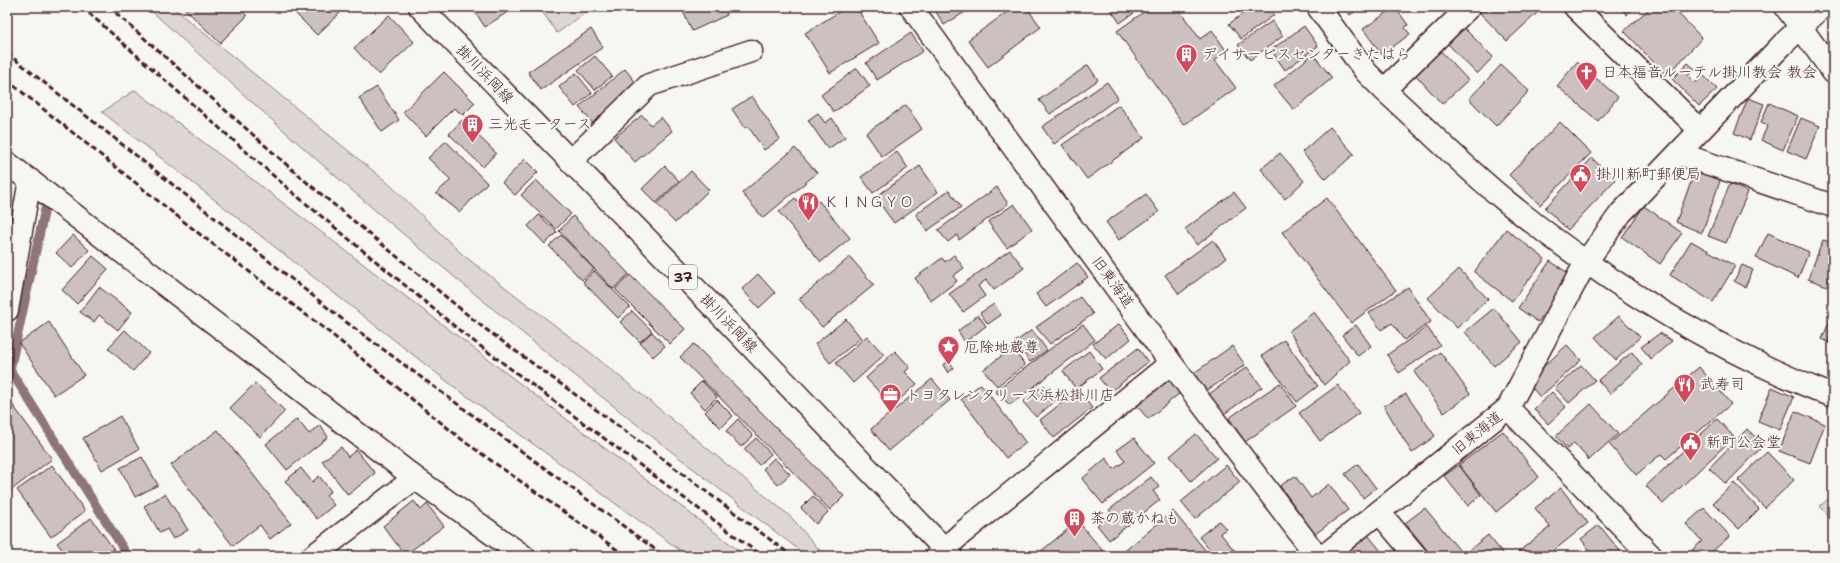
<svg xmlns="http://www.w3.org/2000/svg" width="1840" height="563" viewBox="0 0 1840 563" font-family="'Shantell Sans','Klee One',sans-serif">
  <rect width="100%" height="100%" fill="#f6f6f2"/>
  <filter id="ink" filterUnits="userSpaceOnUse"><feTurbulence type="fractalNoise" baseFrequency=".025" numOctaves="2"/><feDisplacementMap in="SourceGraphic" scale="8" xChannelSelector="R" yChannelSelector="G"/><feConvolveMatrix kernelMatrix="1 2 1 2 8 2 1 2 1" color-interpolation-filters="sRGB"/></filter>
  <g filter="url(#ink)">
    <path fill="#ddd6d5" stroke="#947a80" d="M147,7H172L388,183L463,255L591,353L791,517L822,553L820,556H807C674,455 543,352 415,244C324,168 235,87 147,7Z
      M539,7H594L557,33Z
      M135,90L746,556H688L453,386L102,112Z
      M1833,495V522L1820,506Z"/>
    <g fill="none" stroke-linecap="round" stroke-linejoin="round">
      <path stroke="#8e747a" stroke-width="9" d="M48,195L10,370L128,556"/>
    </g>
    <path fill="#ccc1c0" stroke="#4a1f2b" d="M183,7H238L247,16L220,43Z
      M289,7H339L342,11L317,35Z
      M472,7H515L485,27Z
      M681,7H724L727,15L692,31Z
      M847,7H856L879,43L830,73L805,33Z
      M933,7H973L944,25Z
      M1014,7H1026L1041,27L988,67L968,40Z
      M1109,7H1142L1120,23Z
      M1151,7H1177L1200,39L1212,30L1227,52L1215,60L1236,88L1184,125L1117,31Z
      M1252,7H1268L1274,15L1241,39L1229,24Z
      M1344,7H1361L1350,15Z
      M1395,7L1408,25L1405,28L1410,34L1382,55L1363,29Z
      M1480,7H1533L1538,12L1507,41L1477,10Z
      M1620,7H1634L1627,15Z
      M1651,7H1672L1702,38L1667,76L1624,31Z
      M389,15L414,42L379,75L354,48Z
      M1272,21L1283,36L1250,60L1238,45Z
      M1304,26L1318,46L1285,70L1271,50Z
      M1464,28L1493,57L1477,74L1448,44Z
      M591,29L603,47L541,90L528,72Z
      M911,33L923,51L877,80L866,63Z
      M1438,48L1468,80L1442,104L1412,71Z
      M1313,54L1332,78L1294,110L1274,86Z
      M595,56L612,76L595,90L578,70Z
      M1577,62L1618,97L1598,121L1557,86Z
      M1688,63L1695,69L1688,76L1695,83L1703,75L1717,89L1699,106L1672,79Z
      M1088,65L1098,80L1050,114L1039,100Z
      M1501,65L1529,91L1496,126L1469,99Z
      M857,68L870,86L834,112L821,95Z
      M625,69L640,88L595,126L579,107Z
      M444,72L475,103L463,115L454,108L426,136L403,112Z
      M576,73L592,93L575,107L559,87Z
      M1107,82L1118,98L1054,144L1042,127Z
      M377,87L399,120L382,132L359,98Z
      M752,96L780,139L764,150L748,126L745,128L732,109Z
      M1748,98L1764,104L1750,140L1734,133Z
      M1769,103L1798,116L1783,150L1761,140L1768,125L1761,122Z
      M906,105L922,129L882,157L866,133Z
      M1119,105L1144,138L1087,179L1062,145Z
      M818,113L825,123L832,118L845,137L828,149L808,120Z
      M642,115L651,125L661,117L672,131L635,162L614,138Z
      M1801,118L1820,126L1806,159L1787,151Z
      M462,120L496,153L483,167L449,134Z
      M1560,122L1591,153L1540,205L1509,175Z
      M1330,127L1354,154L1326,179L1302,152Z
      M446,141L487,183L460,212L436,193L451,180L428,158Z
      M795,148L817,173L763,218L742,193Z
      M897,152L908,168L873,193L861,177Z
      M1280,153L1304,181L1285,199L1261,169Z
      M1592,158L1615,180L1568,230L1545,208Z
      M525,159L538,172L515,195L502,183Z
      M665,166L679,181L656,203L642,189Z
      M920,166L938,192L894,223L875,197Z
      M691,171L709,190L675,223L657,204Z
      M1695,171L1721,178L1702,233L1676,222Z
      M536,180L571,214L556,229L521,195Z
      M1730,184L1748,192L1726,243L1708,236Z
      M997,187L1008,204L959,240L957,235L948,242L938,230Z
      M949,190L961,207L927,231L916,214Z
      M1234,192L1246,208L1197,245L1185,229Z
      M1146,194L1159,212L1119,240L1106,222Z
      M795,198L806,211L819,201L850,238L821,262L779,212Z
      M1327,198L1396,290L1351,323L1282,232Z
      M1014,204L1032,229L1007,248L988,222Z
      M1644,206L1682,233L1660,264L1622,237Z
      M539,215L557,232L545,244L528,226Z
      M573,216L629,274L613,289L559,231Z
      M1506,229L1545,259L1512,301L1474,272Z
      M1768,233L1809,252L1798,278L1756,258Z
      M73,235L89,250L72,268L56,253Z
      M561,235L594,269L582,280L549,246Z
      M1213,240L1226,258L1179,294L1165,275Z
      M1823,240L1833,243V271L1827,286L1808,279Z
      M1691,241L1735,266L1713,302L1670,275Z
      M1010,250L1024,268L994,290L986,280L978,286L985,296L963,312L949,294Z
      M954,255L964,268L953,276L957,281L931,301L915,278L942,258L945,262Z
      M93,256L108,269L77,304L62,290Z
      M850,257L874,285L822,327L799,299Z
      M1550,261L1571,275L1538,322L1518,308Z
      M1077,263L1088,277L1046,307L1036,294Z
      M1742,265L1753,270L1745,287L1734,281Z
      M1459,269L1488,299L1457,328L1428,298Z
      M594,271L630,307L618,318L583,282Z
      M758,274L775,293L759,308L742,289Z
      M630,275L685,329L670,344L615,289Z
      M99,287L132,312L118,330L99,315L94,322L80,312Z
      M1408,287L1431,322L1404,340L1392,323L1381,330L1369,313Z
      M1080,297L1093,314L1050,344L1036,327Z
      M994,304L1001,315L988,324L980,313Z
      M1494,308L1522,342L1494,366L1465,332Z
      M632,311L652,331L640,342L620,322Z
      M1314,312L1350,361L1324,385L1289,331Z
      M1833,313V344L1822,339Z
      M978,315L986,326L965,342L958,331Z
      M1619,316L1640,337L1616,360L1595,337Z
      M846,319L861,338L830,363L815,344Z
      M49,322L84,375L54,395L19,343Z
      M1083,324L1095,340L1010,405L995,391Z
      M1119,324L1131,339L1106,359L1093,344Z
      M1356,325L1371,346L1358,356L1342,335Z
      M1427,327L1440,345L1399,373L1387,355Z
      M125,330L149,353L133,371L108,348Z
      M1032,330L1047,350L1030,362L1015,342Z
      M652,332L665,346L653,357L640,343Z
      M1660,333L1672,341L1651,359L1641,347Z
      M867,336L884,355L853,383L836,363Z
      M1284,340L1318,386L1297,402L1262,356Z
      M694,344L844,496L830,510L680,357Z
      M1567,345L1581,360L1540,397L1527,382Z
      M1232,346L1245,365L1206,391L1194,373Z
      M1012,348L1025,365L997,386L983,370Z
      M1138,348L1148,362L1110,392L1099,378Z
      M895,351L910,367L905,372L917,384L892,406L866,378Z
      M1089,351L1102,369L1076,389L1063,371Z
      M1440,352L1470,394L1444,413L1414,372Z
      M1632,352L1642,365L1610,394L1598,380Z
      M949,361L954,368L948,373L943,365Z
      M1581,365L1595,380L1569,403L1555,388Z
      M1247,367L1262,387L1224,414L1209,394Z
      M1699,367L1731,404L1666,459L1661,454L1636,475L1609,444Z
      M1166,375L1180,393L1148,419L1133,401Z
      M932,379L950,400L889,451L871,429Z
      M702,381L717,397L705,409L690,393Z
      M255,383L285,411L260,437L230,408Z
      M1280,383L1296,406L1245,442L1229,418Z
      M981,384L1026,443L1006,458L961,399Z
      M1044,385L1056,400L1036,417L1023,402Z
      M1338,385L1359,413L1320,441L1299,413Z
      M1772,387L1794,397L1780,430L1758,421Z
      M1078,390L1092,408L1054,438L1040,420Z
      M1552,392L1566,407L1548,424L1534,409Z
      M1406,394L1435,436L1412,453L1384,406Z
      M7,397L52,459L10,491L7,486Z
      M717,400L733,416L721,428L705,412Z
      M1591,404L1618,434L1589,460L1574,443L1567,449L1556,436Z
      M1795,411L1825,424L1810,463L1779,451Z
      M120,416L139,449L102,470L83,438Z
      M297,419L309,434L320,425L328,437L287,470L266,444Z
      M738,419L753,436L741,447L726,431Z
      M1717,419L1734,437L1663,504L1646,486Z
      M1747,429L1764,445L1726,484L1709,468Z
      M218,430L291,523L270,539L260,525L233,546L171,465Z
      M1503,431L1539,477L1496,512L1459,465Z
      M1196,434L1217,458L1191,481L1170,456Z
      M756,438L771,454L759,465L744,449Z
      M1134,438L1154,463L1103,504L1082,479L1106,458L1114,469L1125,461L1117,450Z
      M341,447L348,457L356,450L375,473L348,495L322,461Z
      M1767,452L1794,480L1765,508L1738,480Z
      M142,457L158,485L135,497L120,468Z
      M774,458L790,474L778,485L763,469Z
      M1358,464L1376,488L1363,498L1345,474Z
      M52,465L85,511L51,537L17,490Z
      M1226,465L1240,482L1195,519L1181,502Z
      M1459,465L1481,495L1468,506L1444,476Z
      M301,468L312,482L319,476L331,491L326,495L334,505L317,519L285,481Z
      M1295,476L1311,498L1329,484L1348,510L1315,534L1280,486Z
      M1151,477L1159,487L1153,491L1160,500L1109,540L1097,525L1112,514L1109,510Z
      M1734,483L1759,509L1739,529L1713,503Z
      M1561,488L1588,523L1547,556H1521L1518,552L1550,527L1535,508Z
      M165,494L188,530L173,539L167,529L160,533L144,506Z
      M813,496L828,512L816,524L801,508Z
      M414,501L421,510L427,504L444,526L405,555L383,526Z
      M1425,508L1460,551L1454,556H1432L1405,523Z
      M1704,508L1730,536L1707,556H1697L1692,550L1702,541L1686,524Z
      M1173,511L1210,556H1122L1121,554Z
      M91,518L119,556H67L57,543Z
      M1078,521L1107,556H1035Z
      M1219,521L1226,529L1220,533L1239,556H1215L1199,537Z
      M1599,525L1624,556H1594L1581,539Z
      M1368,535L1385,556H1339Z
      M1488,535L1505,556H1464L1463,555Z
      M200,548L205,556H186Z
      M352,549L358,556H342Z"/>
    <g fill="none" stroke-linecap="round" stroke-linejoin="round">
      <defs>
        <path id="minor" d="M911,7L1171,363L1317,556
          M1318,7L1366,72L1384,90C1425,127 1464,167 1507,202C1604,281 1715,350 1833,396
          M1575,7L1700,130
          M1786,7L1833,72
          M1384,90L1469,7
          M1680,154L1833,206
          M571,161L649,85L751,51
          M7,163L415,478L523,556
          M7,310L30,180
          M1508,408L1651,556
          M1379,512L1416,556
          M313,556L415,478
          M937,556L961,534L1171,363
          M1324,556L1508,408L1586,262L1621,213L1782,45L1822,7"/>
        <path id="major" d="M420,7L726,320L951,556"/>
      </defs>
      <use href="#minor" stroke="#4a1f2b" stroke-width="25"/>
      <use href="#major" stroke="#4a1f2b" stroke-width="25"/>
      <use href="#minor" stroke="#f6f6f2" stroke-width="22"/>
      <use href="#major" stroke="#f6f6f2" stroke-width="22"/>
      <path stroke="#4a1f2b" stroke-width="3" stroke-dasharray="6 3" stroke-linecap="butt" d="M82,7L292,192L464,334L762,556
        M109,7L304,180L480,325L643,444L792,556
        M7,53L342,319L664,556
        M7,80L197,232L330,333L465,442L626,556"/>
    </g>
  </g>
  <defs>
    <symbol id="building-pin" viewBox="-11 -11 22 30"><path d="M0 17L-7.5 6A9.5 9.5 0 1 1 7.5 6Z" fill="#d1495b" stroke="#f6f6f2"/><path d="M-4-6H4V6H1V3H-1V6H-4ZM-2.5-4.3h1.7v1.8h-1.7ZM.8-4.3h1.7v1.8H.8ZM-2.5-1h1.7V.8h-1.7ZM.8-1h1.7V.8H.8Z" fill="#fff"/></symbol>
    <symbol id="church-pin" viewBox="-11 -11 22 30"><path d="M0 17L-7.5 6A9.5 9.5 0 1 1 7.5 6Z" fill="#d1495b" stroke="#f6f6f2"/><path d="M-1.2-6h2.4v3.5h3.3v2.4h-3.3V6h-2.4V-.1h-3.3v-2.4h3.3Z" fill="#fff"/></symbol>
    <symbol id="civic-pin" viewBox="-11 -11 22 30"><path d="M0 17L-7.5 6A9.5 9.5 0 1 1 7.5 6Z" fill="#d1495b" stroke="#f6f6f2"/><path d="M-.6-6.5H3V-4.5H.6V-3L4-1V1h2V6H-6V1h2V-1L-.6-3ZM-1.2 2.5V6h2.4V2.5Z" fill="#fff"/></symbol>
    <symbol id="restaurant-pin" viewBox="-11 -11 22 30"><path d="M0 17L-7.5 6A9.5 9.5 0 1 1 7.5 6Z" fill="#d1495b" stroke="#f6f6f2"/><path d="M-5-6h1v4h1v-4h1v4h1v-4h1v5L-1.5 .5V6h-2V.5L-5-1ZM5-6V6H3V1.5H1.5Q1.5-4 5-6Z" fill="#fff"/></symbol>
    <symbol id="sight-pin" viewBox="-11 -11 22 30"><path d="M0 17L-7.5 6A9.5 9.5 0 1 1 7.5 6Z" fill="#d1495b" stroke="#f6f6f2"/><path d="M0-6L1.8-2.2L6-1.7L2.9 1.2L3.7 5.4L0 3.3L-3.7 5.4L-2.9 1.2L-6-1.7L-1.8-2.2Z" fill="#fff"/></symbol>
    <symbol id="office-pin" viewBox="-11 -11 22 30"><path d="M0 17L-7.5 6A9.5 9.5 0 1 1 7.5 6Z" fill="#d1495b" stroke="#f6f6f2"/><path d="M-6-3h4V-5.5h4V-3h4V5H-6ZM-1-4.5V-3h2v-1.5ZM-6 0V1H6V0Z" fill="#fff"/></symbol>
  </defs>
  <g fill-rule="evenodd">
    <use href="#building-pin" x="1174" y="42" width="25" height="34"/>
    <use href="#church-pin" x="1574" y="60" width="25" height="34"/>
    <use href="#building-pin" x="460" y="112" width="25" height="34"/>
    <use href="#civic-pin" x="1568" y="162" width="25" height="34"/>
    <use href="#restaurant-pin" x="796" y="190" width="25" height="34"/>
    <use href="#sight-pin" x="936" y="334" width="25" height="34"/>
    <use href="#restaurant-pin" x="1672" y="372" width="25" height="34"/>
    <use href="#office-pin" x="878" y="382" width="25" height="34"/>
    <use href="#civic-pin" x="1678" y="430" width="25" height="34"/>
    <use href="#building-pin" x="1062" y="506" width="25" height="34"/>
  </g>
  <g text-anchor="middle" dominant-baseline="central" stroke-width="4" stroke-linejoin="round" paint-order="stroke">
    <rect fill="#f6f6f2" stroke="#7e6067" stroke-width="1" x="669" y="265" width="28" height="24" rx="3"/>
    <g font-size="14" font-weight="bold" fill="#4a1f2b">
      <text x="683" y="277">37</text>
    </g>
    <g font-size="15" fill="#4a1f2b" stroke="#f6f6f2" text-anchor="start">
      <text x="1202" y="54">デイサービスセンターきたはら</text>
      <text x="1602" y="72">日本福音ルーテル掛川教会 教会</text>
      <text x="488" y="124">三光モータース</text>
      <text x="1596" y="174">掛川新町郵便局</text>
      <text x="824" y="202">ＫＩＮＧＹＯ</text>
      <text x="964" y="347">厄除地蔵尊</text>
      <text x="1700" y="384">武寿司</text>
      <text x="906" y="395">トヨタレンタリース浜松掛川店</text>
      <text x="1706" y="442">新町公会堂</text>
      <text x="1090" y="518">茶の蔵かねも</text>
    </g>
    <g font-size="15" fill="#4a1f2b" stroke="#f6f6f2">
      <text transform="translate(485 74) rotate(46)">掛川浜岡線</text>
      <text transform="translate(1113 282) rotate(54)">旧東海道</text>
      <text transform="translate(729 323) rotate(46)">掛川浜岡線</text>
      <text transform="translate(1477 433) rotate(-39)">旧東海道</text>
    </g>
  </g>
  <rect width="1840" height="563" fill="none" stroke="#f6f6f2" stroke-width="24"/>
  <rect x="12" y="12" width="1816" height="539" fill="none" stroke="#4a1f2b" stroke-width="1.5" filter="url(#ink)"/>
</svg>
